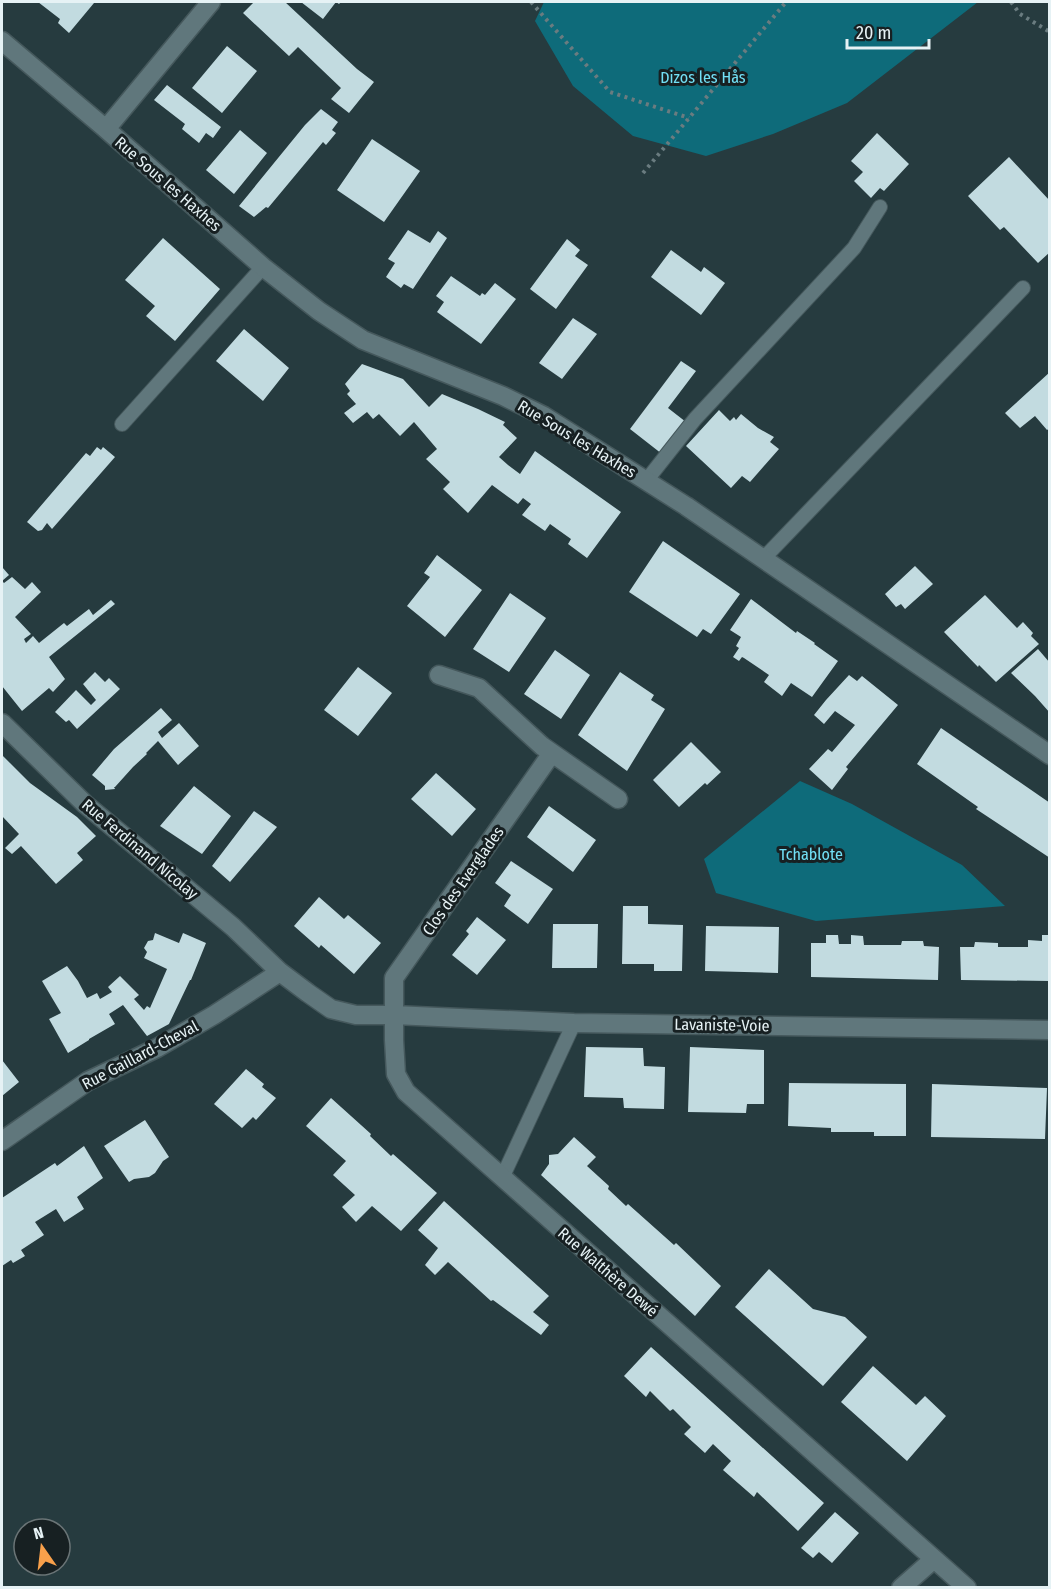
<svg xmlns="http://www.w3.org/2000/svg" width="1051" height="1589" viewBox="0 0 1051 1589" font-family="'Fira Sans Condensed',sans-serif">
  <rect width="100%" height="100%" fill="#263b3f"/>
  <path fill="#0e6b7a" d="M544,2H978L847,103L773,134L706,156L633,136L573,86L535,21Z
    M800,781L852,804L962,865L1005,906L816,921L716,893L704,859Z"/>
  <path fill="#c2dbe0" d="M38,2H92L94,3L69,33L58,23L60,19Z
    M254,2H285L357,69L374,82L349,113L331,99L341,88L298,47L289,56L243,13Z
    M301,2H341L339,4L336,2L323,19Z
    M227,46L257,71L222,113L192,88Z
    M167,85L221,127L213,138L206,133L199,143L182,129L185,124L154,100Z
    M321,109L338,122L332,130L336,133L326,145L323,142L268,208L266,207L254,217L239,206L305,125Z
    M240,130L267,153L234,194L206,170Z
    M877,133L909,164L884,191L880,188L871,198L854,181L863,172L851,161Z
    M372,139L420,171L384,222L337,190Z
    M1009,157L1050,201V252L1038,263L1004,227L1000,230L968,196Z
    M408,230L430,243L438,231L447,238L413,289L404,284L401,288L386,277L395,263L388,259Z
    M163,238L220,289L175,341L146,316L155,306L125,280Z
    M567,239L580,250L575,256L588,265L556,309L530,289Z
    M671,250L701,272L704,267L725,283L701,315L651,277Z
    M451,276L480,296L482,293L485,295L495,283L516,299L481,344L437,312L444,302L436,296Z
    M573,318L597,334L562,379L539,363Z
    M244,329L289,368L263,401L216,361Z
    M681,361L696,371L668,408L686,422L662,454L630,429Z
    M362,364L403,379L429,407L442,394L478,409L505,422L503,425L517,438L499,457L508,465L520,474L535,451L621,512L587,558L568,544L571,539L550,524L545,531L522,515L531,504L523,498L518,504L492,485L468,513L443,489L450,482L426,459L437,449L414,422L400,436L379,414L373,419L367,412L353,423L344,413L356,404L347,394L350,391L345,384Z
    M1050,372V428L1047,430L1035,416L1020,428L1005,413Z
    M719,410L730,421L734,417L736,420L741,414L758,428L774,437L770,442L779,449L750,482L742,476L731,488L686,446Z
    M97,447L101,450L103,447L115,457L52,529L47,523L42,530L38,531L27,522L86,453L90,456Z
    M663,541L740,594L711,634L703,629L697,637L629,592Z
    M437,555L482,590L445,637L407,606L430,577L424,573Z
    M915,566L933,584L905,609L901,604L896,607L885,594Z
    M2,567L9,575L2,581L4,583L12,577L25,589L32,582L41,592L15,617L31,634L24,639L26,643L33,636L39,643L64,623L67,626L89,609L93,615L111,600L115,604L49,657L65,679L53,692L49,688L22,711L2,686Z
    M510,593L546,618L509,672L473,649Z
    M985,595L1017,628L1023,622L1033,633L1031,636L1039,644L996,682L979,665L978,667L944,632Z
    M751,599L796,633L797,631L815,643L814,644L838,661L812,697L791,683L782,696L764,682L769,675L744,658L742,657L739,661L733,657L739,648L736,646L741,637L730,630Z
    M1038,649L1050,663V713L1035,696L1011,673Z
    M555,650L590,675L561,719L524,694Z
    M358,667L392,693L358,736L324,710Z
    M95,672L105,682L109,678L120,689L77,729L69,720L66,722L55,712L76,690L91,705L96,700L83,684Z
    M620,672L654,695L651,700L665,709L627,771L578,735Z
    M849,675L857,681L862,676L898,705L846,767L848,769L832,790L809,769L828,749L832,752L855,725L835,711L824,724L814,715L826,700Z
    M161,708L172,720L158,732L162,738L179,723L199,746L178,765L158,741L146,753L147,754L133,767L115,787H114L115,789L105,790V786L92,775L114,749Z
    M941,728L1050,803V858L976,809L978,807L917,764Z
    M691,742L721,772L707,785L705,783L679,807L653,780Z
    M2,755L30,783L77,817L96,836L77,853L83,860L56,884L21,846L12,854L5,848L19,834L2,816Z
    M436,773L476,809L452,836L411,799Z
    M194,786L231,816L202,854L160,826Z
    M549,806L596,840L573,872L527,837Z
    M254,811L277,827L230,882L212,866Z
    M511,861L553,889L528,924L504,906L511,895L495,883Z
    M319,897L344,919L348,915L381,943L354,974L321,945L319,948L294,926Z
    M623,906H648V924L683,925L682,971H654V964H622Z
    M477,917L506,940L477,975L452,955L469,934L466,931Z
    M553,924H598L597,968H552Z
    M706,926L779,927L778,973L705,971Z
    M155,933L179,943L183,933L206,943L191,980H190L169,1024L147,1036L123,1005L109,1014L115,1024L89,1039V1040L68,1053L49,1019L61,1013L42,981L67,966L78,981L87,998L97,993L100,999L112,992L108,987L120,976L139,995L134,999L144,1010L147,1006L150,1008L167,969L144,958L147,952L144,948L148,941L153,940Z
    M826,935H838L839,944H851V935L863,936L864,945H901L902,941H923L924,946L939,947L938,980L811,977V943H826Z
    M1042,935H1050V981L961,980L960,947H974L975,942L998,943V947H1028V940L1042,941Z
    M586,1047L643,1048L644,1066L665,1067L664,1109L624,1108L623,1098L584,1097Z
    M690,1047L764,1050V1104H747L746,1113L688,1112Z
    M2,1060L19,1082L2,1096Z
    M246,1069L264,1084L262,1087L276,1098L256,1120L253,1117L242,1128L214,1104Z
    M789,1083L906,1084V1136H874V1132H831V1128L788,1126Z
    M932,1084L1047,1088L1045,1139L931,1137Z
    M331,1098L371,1134L370,1136L391,1156L393,1154L437,1193L401,1231L372,1206L356,1222L342,1207L355,1195L333,1175L346,1161L306,1126Z
    M145,1120L169,1157L163,1161L155,1173L149,1177L134,1179L129,1182L104,1146Z
    M574,1137L596,1157L587,1166L609,1186L608,1189L626,1206L628,1204L674,1245L676,1243L721,1286L695,1316L541,1175L549,1164V1155L558,1154Z
    M84,1146L103,1178L77,1197L84,1209L64,1222L56,1209L35,1222L44,1235L21,1250L25,1256L13,1263L11,1260L2,1266V1198L55,1163L57,1166Z
    M444,1201L549,1296L533,1312L549,1325L541,1335L493,1300L491,1301L448,1262L435,1275L425,1265L438,1248L418,1230Z
    M769,1269L813,1309L845,1317L867,1337L823,1386L735,1307Z
    M651,1347L824,1503L798,1531L757,1492L754,1497L723,1470L731,1461L713,1444L705,1453L684,1434L691,1427L673,1409L670,1411L650,1391L646,1397L624,1376Z
    M873,1366L916,1405L925,1396L946,1416L907,1461L841,1402Z
    M835,1512L859,1533L832,1563L819,1552L813,1558L801,1548Z"/>
  <g fill="none" stroke-linecap="round" stroke-linejoin="round">
    <defs>
      <path id="lane" d="M122,424L263,267
        M646,481L695,419L854,248L880,207
        M763,559L1023,288
        M502,1178L574,1023"/>
      <path id="street" d="M2,41L106,129L211,2
        M106,129L263,267L319,311L363,340L503,396L544,416L686,506L1050,755
        M439,675L479,688L542,746L618,799
        M2,723L85,804L233,927L280,972L308,993L331,1009L356,1015H394L574,1023L1050,1030
        M552,753L394,978V1040L396,1074L406,1092L967,1588
        M2,1141L88,1081L157,1048L214,1015L280,972
        M901,1588L934,1559"/>
    </defs>
    <use href="#lane" stroke="#45585c" stroke-width="16"/>
    <use href="#street" stroke="#45585c" stroke-width="21"/>
    <path stroke="#6a7c80" stroke-width="4" stroke-dasharray="3 4.5" stroke-linecap="butt" d="M531,2L610,92L689,118
      M1011,2L1020,14L1050,32
      M643,173L786,2"/>
    <use href="#lane" stroke="#60777c" stroke-width="14"/>
    <use href="#street" stroke="#60777c" stroke-width="18"/>
  </g>
  <g text-anchor="middle" dominant-baseline="central" stroke-width="6" stroke-linejoin="round" paint-order="stroke">
    <g font-size="16" fill="#72e0f6" stroke="#172022">
      <text x="703" y="77">Dizos les Hås</text>
      <text x="811" y="854">Tchablote</text>
    </g>
    <g font-size="16" fill="#e6f2f5" stroke="#172022">
      <text transform="translate(168 184) rotate(41)">Rue Sous les Haxhes</text>
      <text transform="translate(577 439) rotate(31)">Rue Sous les Haxhes</text>
      <text transform="translate(140 849) rotate(40)">Rue Ferdinand Nicolay</text>
      <text transform="translate(463 881) rotate(-55)">Clos des Everglades</text>
      <text transform="translate(722 1025) rotate(1)">Lavaniste-Voie</text>
      <text transform="translate(140 1055) rotate(-28)">Rue Gaillard-Cheval</text>
      <text transform="translate(608 1272) rotate(41)">Rue Walthère Dewé</text>
    </g>
  </g>
  <rect width="1051" height="1589" fill="none" stroke="#e6f2f5" stroke-width="6"/>
  <g transform="translate(42 1547) rotate(346)"><circle r="28" fill="#172022" stroke="#6a7476" stroke-width="1.5"/>
  <path d="M0-4.5L10 22L0 15L-10 22Z" fill="#f8a04b"/>
  <text y="-9" font-size="16" font-weight="bold" text-anchor="middle" fill="#e6f2f5">N</text>
  </g>
  <path d="M847 39v9h82v-9" fill="none" stroke="#e6f2f5" stroke-width="3"/>
  <text x="856" y="39" font-size="18" fill="#e6f2f5" stroke="#172022" stroke-width="4.5" paint-order="stroke">20 m</text>
</svg>
